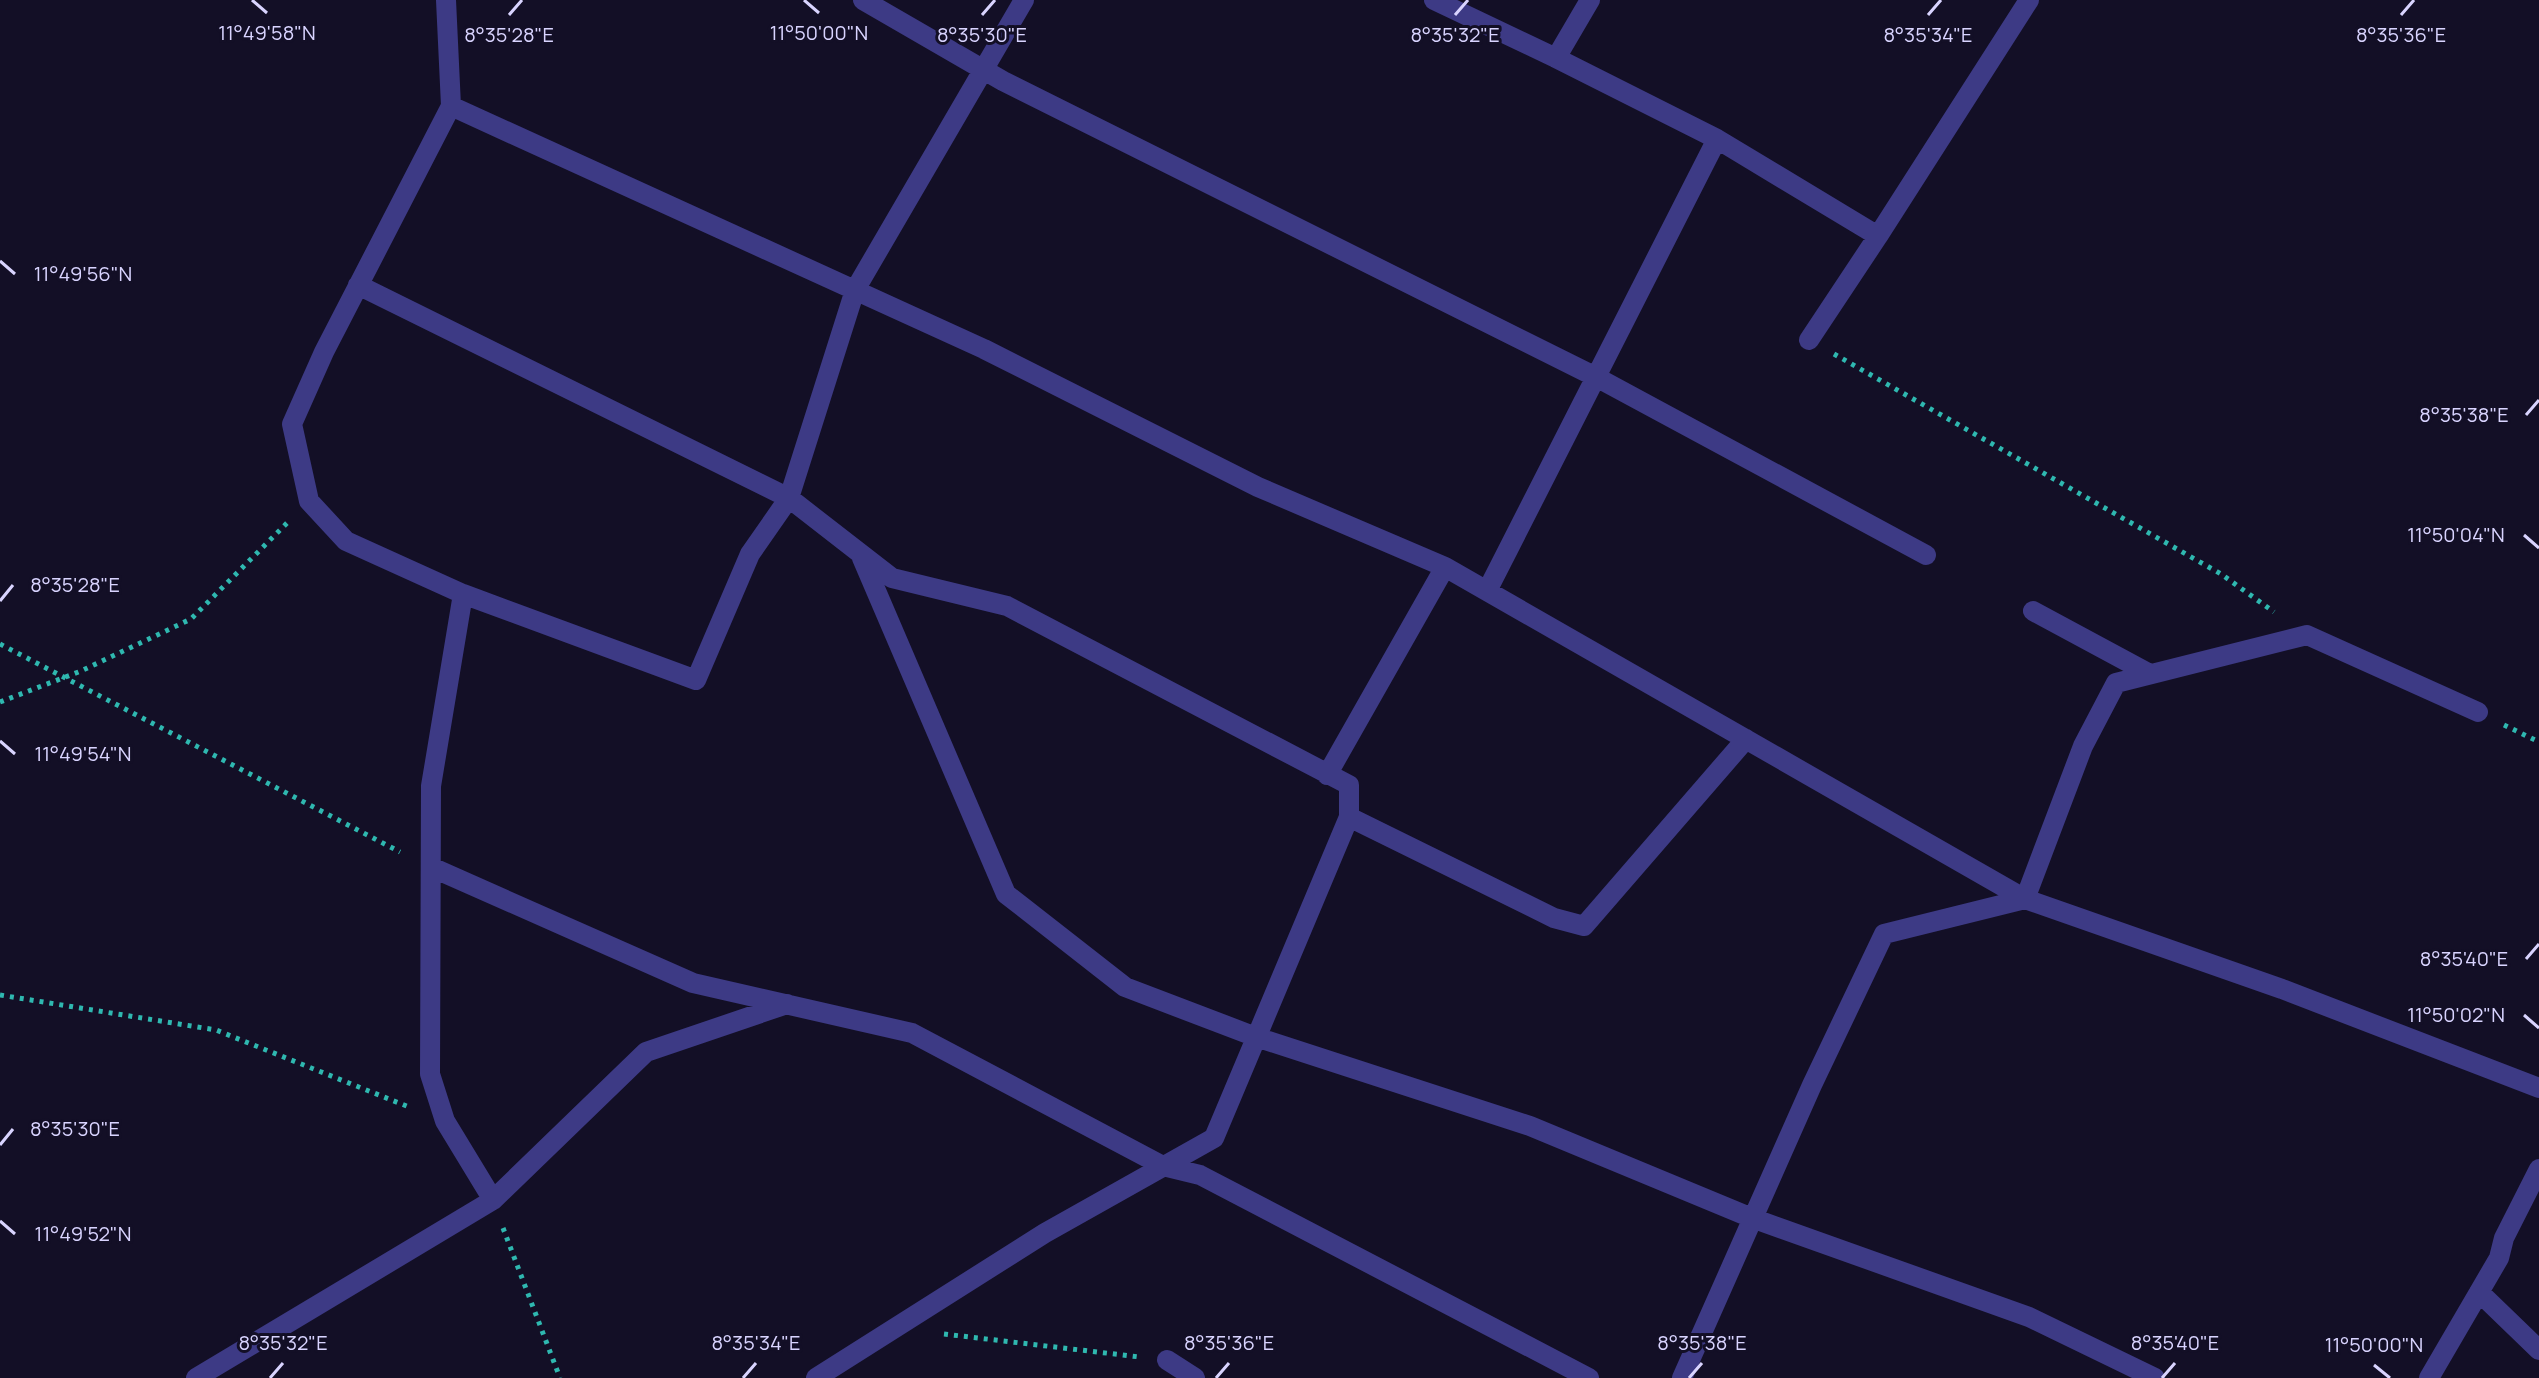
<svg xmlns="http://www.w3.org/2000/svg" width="2539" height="1378" viewBox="0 0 2539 1378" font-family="Manrope,sans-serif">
  <rect width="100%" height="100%" fill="#130f26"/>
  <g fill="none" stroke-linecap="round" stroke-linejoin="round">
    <path stroke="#2fb8b0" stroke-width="5" stroke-dasharray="4 6" stroke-linecap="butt" d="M1834,354L2221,574L2274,612
      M0,644L400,852
      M0,702L81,671L191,619L288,522
      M2504,725L2539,742
      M0,995L216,1030L409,1107
      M503,1228L560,1378
      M944,1334L1140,1357"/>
    <path stroke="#3d3a85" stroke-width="20" d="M446,0L451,106L324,352L292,424L309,501L346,541L463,594L431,786L430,1074L445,1121L493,1200L646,1052L787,1004
      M863,0L1003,81L1596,377L1926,555
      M1434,0L1556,58
      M1590,0L1556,58L1717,139
      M451,106L984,349L1258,487L1445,567L1327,775
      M1878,236L2029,0
      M358,285L789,498L892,578L1007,606L1349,785V817L1214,1138L1045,1233L816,1378
      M862,558L1006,894L1125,987L1256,1037L1530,1126L1752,1218L2029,1317L2155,1378
      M1445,567L2025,899L2083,746L2116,683L2307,635L2478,712
      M1487,591L1717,139L1878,236L1809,340
      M463,594L696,680L750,554L789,498L855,290L1024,0
      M2033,611L2150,674
      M1349,817L1554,918L1584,926L1746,739
      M431,867L693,983L912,1033L1163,1166L1200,1175L1589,1378
      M2479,1292L2539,1350
      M1167,1360L1195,1378
      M196,1378L493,1200
      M1682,1378L1812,1085L1884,934L2025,899L2282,989L2539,1088
      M2429,1378L2499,1258L2504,1238L2539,1169"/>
  </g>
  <path fill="none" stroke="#d9d4ff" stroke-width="3" d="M252,0L267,13M804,0L819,13M509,15L522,0M982,15L995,0M1455,15L1468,0M1928,15L1941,0M2401,15L2414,0M0,261L15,274M2526,415L2539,400M2524,535L2539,548M0,601L13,585M0,741L15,754M2526,959L2539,944M2524,1015L2539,1028M0,1145L13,1129M0,1221L15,1234M2374,1365L2390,1378M270,1378L283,1363M743,1378L756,1363M1216,1378L1229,1363M1689,1378L1702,1363M2162,1378L2175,1363"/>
  <g font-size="20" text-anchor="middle" fill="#d9d4ff" stroke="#130f26" stroke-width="6" stroke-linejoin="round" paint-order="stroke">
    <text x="267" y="40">11°49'58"N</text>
    <text x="819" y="40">11°50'00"N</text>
    <text x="509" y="42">8°35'28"E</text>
    <text x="982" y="42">8°35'30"E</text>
    <text x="1455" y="42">8°35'32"E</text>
    <text x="1928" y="42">8°35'34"E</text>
    <text x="2401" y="42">8°35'36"E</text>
    <text x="83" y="281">11°49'56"N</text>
    <text x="2464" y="422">8°35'38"E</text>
    <text x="2456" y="542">11°50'04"N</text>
    <text x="75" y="592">8°35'28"E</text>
    <text x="83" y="761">11°49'54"N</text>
    <text x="2464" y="966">8°35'40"E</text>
    <text x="2456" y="1022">11°50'02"N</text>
    <text x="75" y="1136">8°35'30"E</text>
    <text x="83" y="1241">11°49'52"N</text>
    <text x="283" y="1350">8°35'32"E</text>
    <text x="756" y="1350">8°35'34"E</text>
    <text x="1229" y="1350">8°35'36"E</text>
    <text x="1702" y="1350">8°35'38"E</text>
    <text x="2175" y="1350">8°35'40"E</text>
    <text x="2374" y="1352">11°50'00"N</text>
  </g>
</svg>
